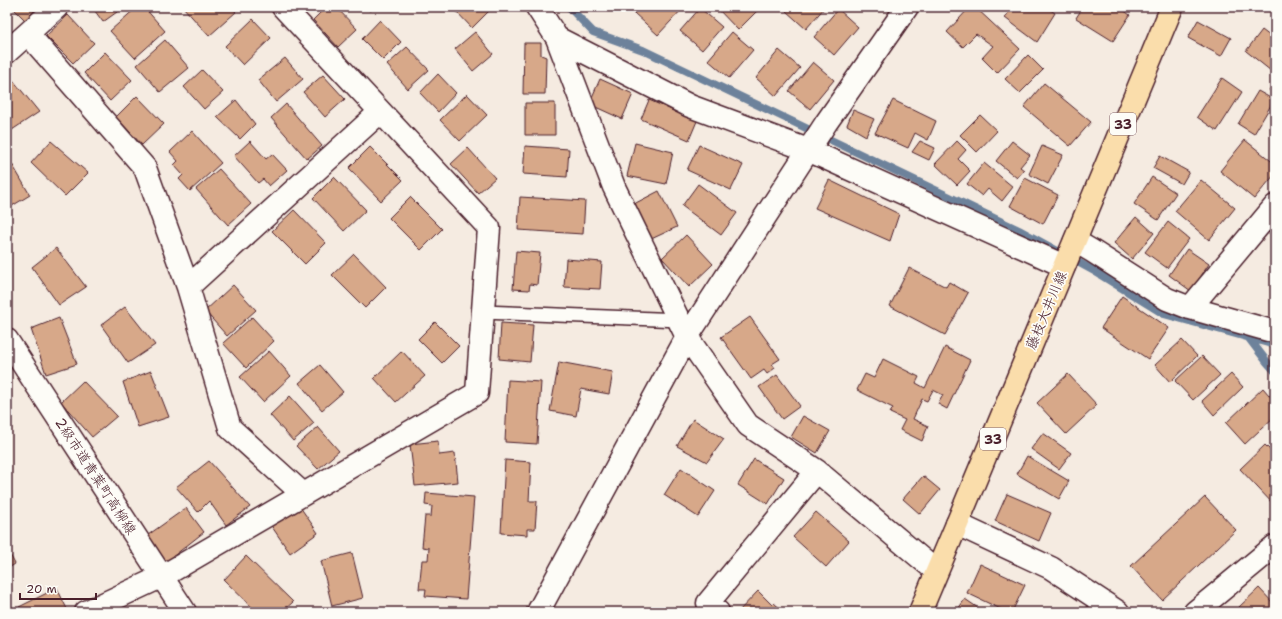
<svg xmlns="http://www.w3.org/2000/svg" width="1282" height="619" viewBox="0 0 1282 619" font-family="'Shantell Sans','Klee One',sans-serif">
  <rect width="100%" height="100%" fill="#f5ebe1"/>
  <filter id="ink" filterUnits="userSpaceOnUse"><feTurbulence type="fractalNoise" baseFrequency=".025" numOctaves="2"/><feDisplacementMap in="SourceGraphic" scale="8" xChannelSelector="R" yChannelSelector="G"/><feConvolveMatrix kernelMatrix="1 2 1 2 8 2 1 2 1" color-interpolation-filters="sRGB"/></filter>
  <g filter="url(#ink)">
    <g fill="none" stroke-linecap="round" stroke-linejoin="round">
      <path stroke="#6d829b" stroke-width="8" d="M569,7L593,32L643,50L1019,230L1096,272L1164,314L1275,345
        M1248,337L1267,362L1275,371"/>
    </g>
    <path fill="#d7a889" stroke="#4a1f2b" d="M12,7H38L25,20Z
      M92,7H124L103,22Z
      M137,7H144L165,31L135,58L110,31Z
      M183,7H231L236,12L209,36Z
      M326,7H336L357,29L338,47L313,20Z
      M366,7H375L370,11Z
      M458,7H491L492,8L472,28L455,10Z
      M640,7H684L658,35L634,13Z
      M716,7H761L738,30Z
      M789,7H825L806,29L786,11Z
      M970,7H975L1020,49L997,73L982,58L993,46L976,34L963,47L947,32Z
      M1012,7H1046L1055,13L1037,42L1005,18Z
      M1083,7H1119L1130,15L1113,41L1076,18Z
      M700,8L722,27L702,50L680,31Z
      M838,9L858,27L834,55L814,37Z
      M68,15L94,43L73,63L46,36Z
      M253,19L271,38L243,65L225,46Z
      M380,20L401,42L383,60L362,39Z
      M1198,20L1231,38L1221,56L1188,38Z
      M1262,30L1275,40V67L1271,71L1246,51Z
      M475,32L493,54L473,71L455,49Z
      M732,32L753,50L729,78L708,60Z
      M165,40L189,68L160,92L137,65Z
      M524,43H541V55L546,57L545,94H523Z
      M407,47L429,70L408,89L387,65Z
      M779,50L800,68L776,96L756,78Z
      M105,52L132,80L110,101L84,73Z
      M1028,55L1043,70L1020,93L1005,79Z
      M285,58L303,79L276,102L258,80Z
      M813,62L834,80L810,109L789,91Z
      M202,70L223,92L204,109L184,87Z
      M8,74L39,112L12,130L7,124V75Z
      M438,74L456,93L438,112L420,93Z
      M323,75L345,99L325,117L303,92Z
      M1222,78L1242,92L1217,131L1197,117Z
      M600,79L633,94L622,119L589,104Z
      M1044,83L1091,122L1070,146L1024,107Z
      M1275,83V96L1269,90Z
      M1258,91L1274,100L1254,134L1238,124Z
      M467,94L487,115L460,141L440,120Z
      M137,96L164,124L142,145L116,117Z
      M236,100L255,124L240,139L217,117Z
      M649,100L697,121L689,140L641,119Z
      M893,100L936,121L928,140L915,133L908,148L875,133Z
      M525,103H555V135H525Z
      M286,104L322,146L307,159L271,118Z
      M853,110L874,119L866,136L847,125Z
      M980,115L997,131L977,152L960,135Z
      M192,131L221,163L190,191L179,179L183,175L174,165L178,161L170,152Z
      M1245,140L1275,164V174L1254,199L1220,171Z
      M51,141L88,173L65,196L31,163Z
      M250,141L266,159L272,154L287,170L269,186L263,179L258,183L234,156Z
      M920,141L935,148L929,160L912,152Z
      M957,141L966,150L958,159L970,171L957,185L935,164Z
      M1012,141L1030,155L1020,167L1024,170L1017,178L996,161Z
      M635,143L673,152L666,184L627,176Z
      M699,145L743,165L731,190L687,170Z
      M525,146L569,149L567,177L523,174Z
      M1042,146L1063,155L1048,184L1029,174Z
      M370,147L403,180L381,201L349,168Z
      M468,148L495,178L478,193L451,164Z
      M1160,156L1189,172L1182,184L1153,168Z
      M984,163L1013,187L1002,201L988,189L982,196L967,184Z
      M12,164L30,195L7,209V167Z
      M219,169L251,204L228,225L196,189Z
      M334,177L366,210L344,231L313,198Z
      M1152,177L1176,193L1158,220L1134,204Z
      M1025,178L1058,195L1043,224L1010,206Z
      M829,180L899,214L890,241L815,208Z
      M1201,180L1235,208L1209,240L1175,211Z
      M698,184L737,213L721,235L682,206Z
      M659,191L677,227L647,241L630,206Z
      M410,197L442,229L421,250L389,218Z
      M520,197L585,201L583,234L518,230Z
      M294,210L326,243L305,264L272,231Z
      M1136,217L1154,233L1132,259L1114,243Z
      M1168,222L1189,239L1167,268L1145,252Z
      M686,235L713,264L689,287L662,258Z
      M56,248L86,287L59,305L32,267Z
      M1187,249L1209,264L1191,291L1169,275Z
      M516,251L540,253L537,285L530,284L529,290L513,289Z
      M354,254L386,287L365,308L332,275Z
      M566,259L602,262L600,289L564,287Z
      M909,268L946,287L949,282L968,293L945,335L890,306Z
      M233,285L256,310L227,336L205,311Z
      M1122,296L1169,328L1148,359L1101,328Z
      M125,307L155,345L128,363L101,325Z
      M252,317L274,341L246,368L223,343Z
      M750,317L780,359L772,364L775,368L767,374L764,370L751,379L721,337Z
      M59,318L77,364L46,374L31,329Z
      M435,322L459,346L442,363L418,339Z
      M501,323L533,325L530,362L499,359Z
      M1182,340L1197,356L1170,382L1155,365Z
      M945,347L970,360L947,409L938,404L943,395L933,390L927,401L922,399L913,419L928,426L922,441L900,430L905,420L890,413L893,408L857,390L865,374L874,378L883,359L919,377L916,383L925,388Z
      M269,351L291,376L263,402L240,377Z
      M402,351L425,376L396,402L374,378Z
      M1202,356L1220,375L1193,400L1175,381Z
      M559,362L613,372L609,394L581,389L576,416L550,411Z
      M320,365L343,392L322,410L299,383Z
      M151,371L169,417L138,427L123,382Z
      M1068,374L1097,405L1066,434L1037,403Z
      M1231,374L1243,387L1214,415L1202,401Z
      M777,375L800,406L782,419L759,387Z
      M508,380L541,382L537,444L505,442Z
      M83,381L117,416L92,437L61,402Z
      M1263,388L1275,402V416L1245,444L1226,423Z
      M290,396L314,423L293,441L270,415Z
      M803,416L830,431L817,453L791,437Z
      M693,419L724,439L707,462L677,446Z
      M318,427L339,451L318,469L296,446Z
      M1043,433L1071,453L1059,469L1031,449Z
      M438,441L439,455L455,453L458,482L415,486L410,444Z
      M1265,445L1275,455V506L1240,469Z
      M1027,456L1069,481L1059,499L1017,474Z
      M754,459L784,478L768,504L738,485Z
      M505,460L531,462L529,501H537L535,529H527V535L501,533Z
      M209,461L250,507L226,525L209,501L198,512L176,487Z
      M681,468L715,491L698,517L664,495Z
      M923,476L940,490L920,514L903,499Z
      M426,493L474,497L466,599L425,596L426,589H419L422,560H428L429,548L422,547L425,516H431L432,506L425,505Z
      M1007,494L1051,513L1039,541L995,521Z
      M1205,497L1236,530L1162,600L1131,566Z
      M298,504L318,533L290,553L270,524Z
      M186,508L204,532L166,562L148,535Z
      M816,512L849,541L826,567L793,537Z
      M7,549L15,564L7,569Z
      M352,553L363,598L332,606L321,561Z
      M246,556L293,602L282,612H257L224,580Z
      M980,564L1025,585L1012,612H1007L967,593Z
      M57,588L67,609L61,612H22L19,607Z
      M1259,588L1275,605V610L1273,612H1243L1239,607Z
      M758,591L772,605L774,603L784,612H738Z
      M965,599L984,612H956Z"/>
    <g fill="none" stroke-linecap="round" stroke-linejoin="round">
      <defs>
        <path id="lane" d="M483,312L680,320"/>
        <path id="street" d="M537,7L557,38L614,187L687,337L748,425L817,471L936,571
          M28,34L145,168L188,287L230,428L303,494
          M557,38L690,106L808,150L1064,266
          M7,52L57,7
          M1075,241L1092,251L1167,299L1190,308L1275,332
          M188,287L380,112
          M1190,308L1275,206
          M957,524L1051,568L1118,612
          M86,612L163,576L477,393L489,228L283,7
          M538,612L687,337L826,123L907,7
          M718,612L708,603L817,471
          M1195,612L1275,546"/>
        <path id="secondary" d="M7,340L185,612"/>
        <path id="primary" d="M920,612L957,524L1172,7"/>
      </defs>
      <use href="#lane" stroke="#4a1f2b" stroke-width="16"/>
      <use href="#street" stroke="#4a1f2b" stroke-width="25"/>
      <use href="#secondary" stroke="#4a1f2b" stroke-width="25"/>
      <use href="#primary" stroke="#4a1f2b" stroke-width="25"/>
      <use href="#lane" stroke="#fdfcf7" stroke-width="13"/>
      <use href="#street" stroke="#fdfcf7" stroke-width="22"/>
      <use href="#secondary" stroke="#fdfcf7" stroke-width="22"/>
      <use href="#primary" stroke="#faddab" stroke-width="22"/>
    </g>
  </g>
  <g text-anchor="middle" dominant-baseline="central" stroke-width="3.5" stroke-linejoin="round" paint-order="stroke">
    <g fill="#fdfcf7" stroke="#806168" stroke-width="1">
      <rect x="1110" y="113" width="26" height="22" rx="3"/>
      <rect x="980" y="428" width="26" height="22" rx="3"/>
    </g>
    <g font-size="13" font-weight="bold" fill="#4a1f2b">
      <text x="1123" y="124">33</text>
      <text x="993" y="439">33</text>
    </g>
    <g font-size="14" fill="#4a1f2b" stroke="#fdfcf7">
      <text transform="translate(1046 310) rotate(-67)">藤枝大井川線</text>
      <text transform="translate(96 476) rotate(57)">2級市道青葉町高柳線</text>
    </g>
  </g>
  <rect width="1282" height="619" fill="none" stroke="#fdfcf7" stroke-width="24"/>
  <rect x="12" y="12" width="1258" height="595" fill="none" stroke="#4a1f2b" stroke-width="1.5" filter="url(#ink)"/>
  <path d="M20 593v6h76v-6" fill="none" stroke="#4a1f2b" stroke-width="2"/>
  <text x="26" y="593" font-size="12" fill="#4a1f2b" stroke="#fdfcf7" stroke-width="3" paint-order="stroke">20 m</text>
</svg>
